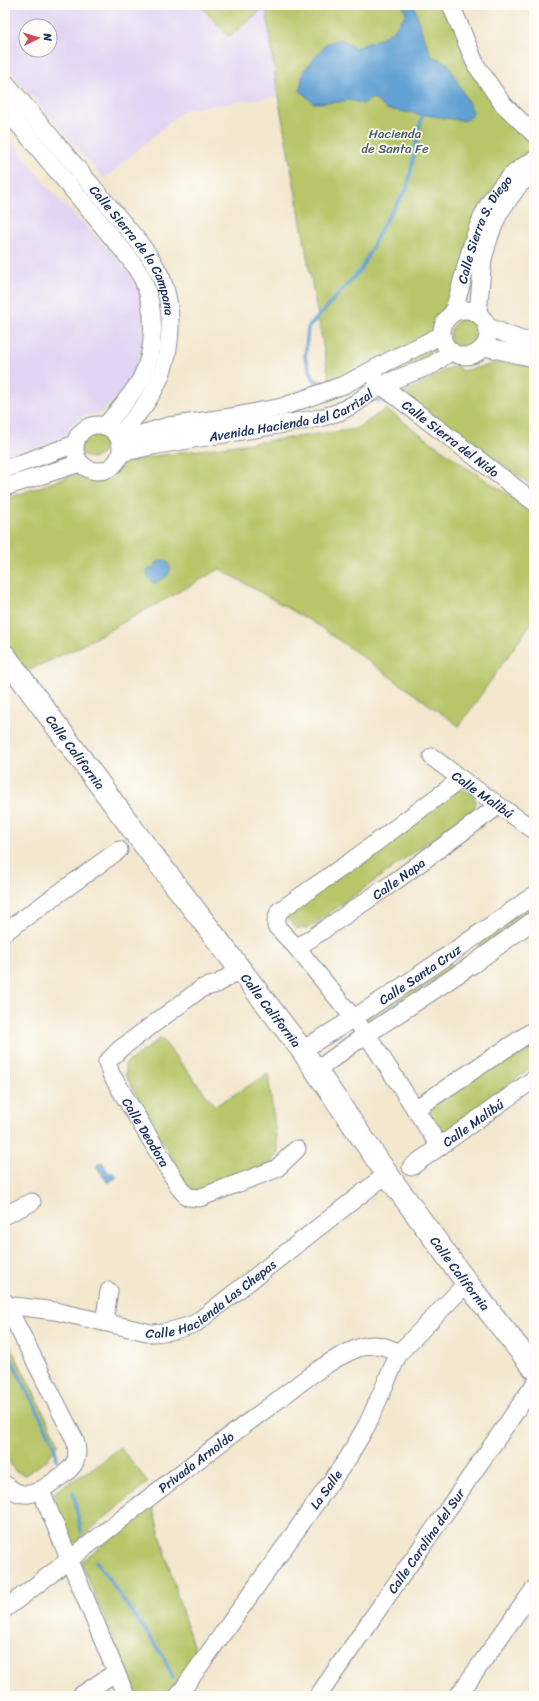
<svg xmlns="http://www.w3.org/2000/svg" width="539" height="1701" viewBox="0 0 539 1701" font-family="Sriracha,sans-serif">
  <rect width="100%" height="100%" fill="#fdfcf7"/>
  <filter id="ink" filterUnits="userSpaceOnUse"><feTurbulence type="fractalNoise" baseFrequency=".025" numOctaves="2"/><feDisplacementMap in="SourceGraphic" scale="8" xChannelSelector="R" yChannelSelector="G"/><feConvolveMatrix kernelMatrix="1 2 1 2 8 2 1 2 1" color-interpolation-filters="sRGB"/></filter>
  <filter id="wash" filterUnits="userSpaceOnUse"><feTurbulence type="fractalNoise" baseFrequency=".012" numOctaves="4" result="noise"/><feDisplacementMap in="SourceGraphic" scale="16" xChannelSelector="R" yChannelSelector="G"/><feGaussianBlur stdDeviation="0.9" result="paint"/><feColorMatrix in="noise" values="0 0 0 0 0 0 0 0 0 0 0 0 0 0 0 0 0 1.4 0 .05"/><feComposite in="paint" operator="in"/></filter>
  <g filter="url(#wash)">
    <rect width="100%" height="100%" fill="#f3e7ce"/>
    <path fill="#e2d4f3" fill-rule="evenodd" d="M5,5H198L228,38L266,5L278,96L184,110L104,179L5,65ZM26,26H50V50H26Z
      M5,132L49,189L119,260L136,282L143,305L145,329L140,356L134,374L125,388L102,413L87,415L77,419L65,437L5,460Z"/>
    <path fill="#b8c669" stroke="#6a7a64" d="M200,5H448L457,30L534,136V158L460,281L442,330L332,394L278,96L266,6L229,37Z
      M450 336a18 18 0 1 1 36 0a18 18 0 1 1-36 0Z
      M440,343L444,351L401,376L395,366Z
      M499,363L534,366V487L402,394L455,365L462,371Z
      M386,409L466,467L534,512V619L459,726L319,626L220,569L77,648L27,671L5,642V499L77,474L156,456L356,429Z
      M79 445a13 13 0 1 1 26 0a13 13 0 1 1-26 0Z
      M459,789L473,794L476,801L474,809L309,928H296L285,916Z
      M534,896V910L481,948L474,938Z
      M447,958L453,967L370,1026L362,1017Z
      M161,1038L215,1106L268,1074L278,1152L270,1164L199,1193L188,1187L126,1076L125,1064Z
      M534,1038V1065L448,1131H437L426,1113L429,1107Z
      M5,1336L59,1443L47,1460L25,1475L15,1471L5,1455Z
      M120,1447L148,1482L73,1544L52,1494L99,1464Z
      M152,1506L178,1598L196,1655L167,1696H137L81,1562Z"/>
    <path fill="#61a0d3" stroke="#3e6898" d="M403,5H414L423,36L432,56L448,64L474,113L465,121L386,109L373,98L363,104L350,100L338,102L314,103L300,91L303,72L327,43L342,39L355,48L379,39L392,32L406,14Z
      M163,560H166L171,569L167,576L155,583C148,581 148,577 147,570L155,567L157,562Z
      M102,1162L109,1173H114L117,1177L108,1183L96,1166Z"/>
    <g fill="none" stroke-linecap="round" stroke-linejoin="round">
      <path stroke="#61a0d3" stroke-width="3.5" d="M326,384L314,380L305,358L308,328L362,268L384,223L407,189L423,111
        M372,398L393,405L398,408
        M5,1347L54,1444L57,1460
        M73,1492L81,1531
        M96,1561L163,1656L173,1678"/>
    </g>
  </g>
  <g filter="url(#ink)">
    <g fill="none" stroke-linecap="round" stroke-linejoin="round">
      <defs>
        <g id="minor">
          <path d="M451,5L476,65L502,103L534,134"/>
          <path id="s1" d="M5,82L138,241C147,252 155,264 161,277C177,315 171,365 149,398C141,412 128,424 119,437"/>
          <path d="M5,108L130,259C134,266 140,273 143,280C156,310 156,349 141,379C131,396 118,411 105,426"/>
          <circle cx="465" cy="333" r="23"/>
          <path id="s2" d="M453,313C471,257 475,190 534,160"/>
          <path d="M478,313L483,259L490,235L499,213L519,185L534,172"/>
          <path d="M488,327L522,340L534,341"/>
          <path d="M484,347L534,358"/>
          <path id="s3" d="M375,378L381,385L534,502"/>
          <circle cx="98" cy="448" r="23"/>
          <path d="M120,440L169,426L231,417L282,407L346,384L387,362L442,335"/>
          <path id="s4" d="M121,453L152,446L320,418L339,412L356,403L381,385L434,364L451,351"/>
          <path d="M5,469L75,444"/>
          <path d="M5,487L80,463"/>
          <path id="s5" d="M432,757L461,779L534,830"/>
          <path d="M5,932L119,850"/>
          <path id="s6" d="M297,948L394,882L498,806"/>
          <path id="s7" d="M240,969L217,984L202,988L120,1049L107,1062L111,1074L181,1190L188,1197L199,1198L276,1169L297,1149"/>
          <path id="s8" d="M302,1050C382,1002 458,949 534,895"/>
          <path d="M316,1071L351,1045L472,965L534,920"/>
          <path d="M415,1109L534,1030"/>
          <path d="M440,1147L367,1035L297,948L276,926V921L279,911L354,859L461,779"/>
          <path id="s9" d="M411,1167L534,1079"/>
          <path d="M5,1215L32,1202"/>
          <path d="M5,1302L75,1440C77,1447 78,1455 75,1462C71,1470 64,1474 57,1479C40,1492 24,1503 5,1484"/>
          <path id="s10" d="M6,1305L55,1311L151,1333C168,1333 181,1329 196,1323L387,1174"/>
          <path d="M104,1322L109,1291"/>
          <path d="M41,1491L126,1696"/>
          <path id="s11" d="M5,1609C90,1545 172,1478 258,1415C286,1395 324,1361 356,1349C372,1342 384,1345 399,1353"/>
          <path d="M80,1696L116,1672"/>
          <path id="s12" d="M178,1696L348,1458L368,1423L399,1353L467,1283"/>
          <path id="s13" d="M318,1696L534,1385"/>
          <path d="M458,1696L534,1589"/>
        </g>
        <g id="major">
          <path id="s14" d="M5,656L134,831L302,1050L387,1174L467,1283L534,1368"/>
        </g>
      </defs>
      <use href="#minor" stroke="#878b96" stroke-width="19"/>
      <use href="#major" stroke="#878b96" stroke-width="24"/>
      <use href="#minor" stroke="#fff" stroke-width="17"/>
      <use href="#major" stroke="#fff" stroke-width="22"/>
    </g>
  </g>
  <g text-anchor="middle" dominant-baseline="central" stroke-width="3.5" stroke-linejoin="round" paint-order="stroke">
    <g font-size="13" fill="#4a5c61" stroke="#fdfcf7">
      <text x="395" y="133">Hacienda<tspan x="395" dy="15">de Santa Fe</tspan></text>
    </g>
    <g font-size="13" fill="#1b2f5e" stroke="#fdfcf7">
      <text stroke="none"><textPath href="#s2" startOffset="90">Calle Sierra S. Diego</textPath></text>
      <text stroke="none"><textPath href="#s1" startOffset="213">Calle Sierra de la Campana</textPath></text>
      <text stroke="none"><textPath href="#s4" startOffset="175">Avenida Hacienda del Carrizal</textPath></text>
      <text stroke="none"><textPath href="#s3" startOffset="97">Calle Sierra del Nido</textPath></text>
      <text stroke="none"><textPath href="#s14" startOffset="119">Calle California</textPath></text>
      <text stroke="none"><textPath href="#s5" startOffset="63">Calle Malibú</textPath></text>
      <text stroke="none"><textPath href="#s6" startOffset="123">Calle Napa</textPath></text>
      <text stroke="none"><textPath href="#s8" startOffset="140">Calle Santa Cruz</textPath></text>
      <text stroke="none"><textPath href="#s14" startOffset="443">Calle California</textPath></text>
      <text stroke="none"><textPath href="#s9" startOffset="76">Calle Malibú</textPath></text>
      <text stroke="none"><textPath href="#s7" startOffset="244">Calle Deodora</textPath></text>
      <text stroke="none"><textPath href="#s14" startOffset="767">Calle California</textPath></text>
      <text stroke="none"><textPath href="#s10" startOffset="218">Calle Hacienda Las Chepas</textPath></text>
      <text stroke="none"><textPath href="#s11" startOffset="241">Privada Arnoldo</textPath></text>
      <text stroke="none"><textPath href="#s12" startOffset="254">La Salle</textPath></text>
      <text stroke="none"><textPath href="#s13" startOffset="189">Calle Carolina del Sur</textPath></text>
    </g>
  </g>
  <rect width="539" height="1701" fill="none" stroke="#fdfcf7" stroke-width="20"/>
  <g transform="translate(38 38) rotate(85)"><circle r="19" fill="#fdfcf7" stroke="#a3aaba"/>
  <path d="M0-3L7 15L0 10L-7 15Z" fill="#d1495b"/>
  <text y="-6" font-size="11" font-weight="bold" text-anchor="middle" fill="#1b2f5e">N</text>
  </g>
</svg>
